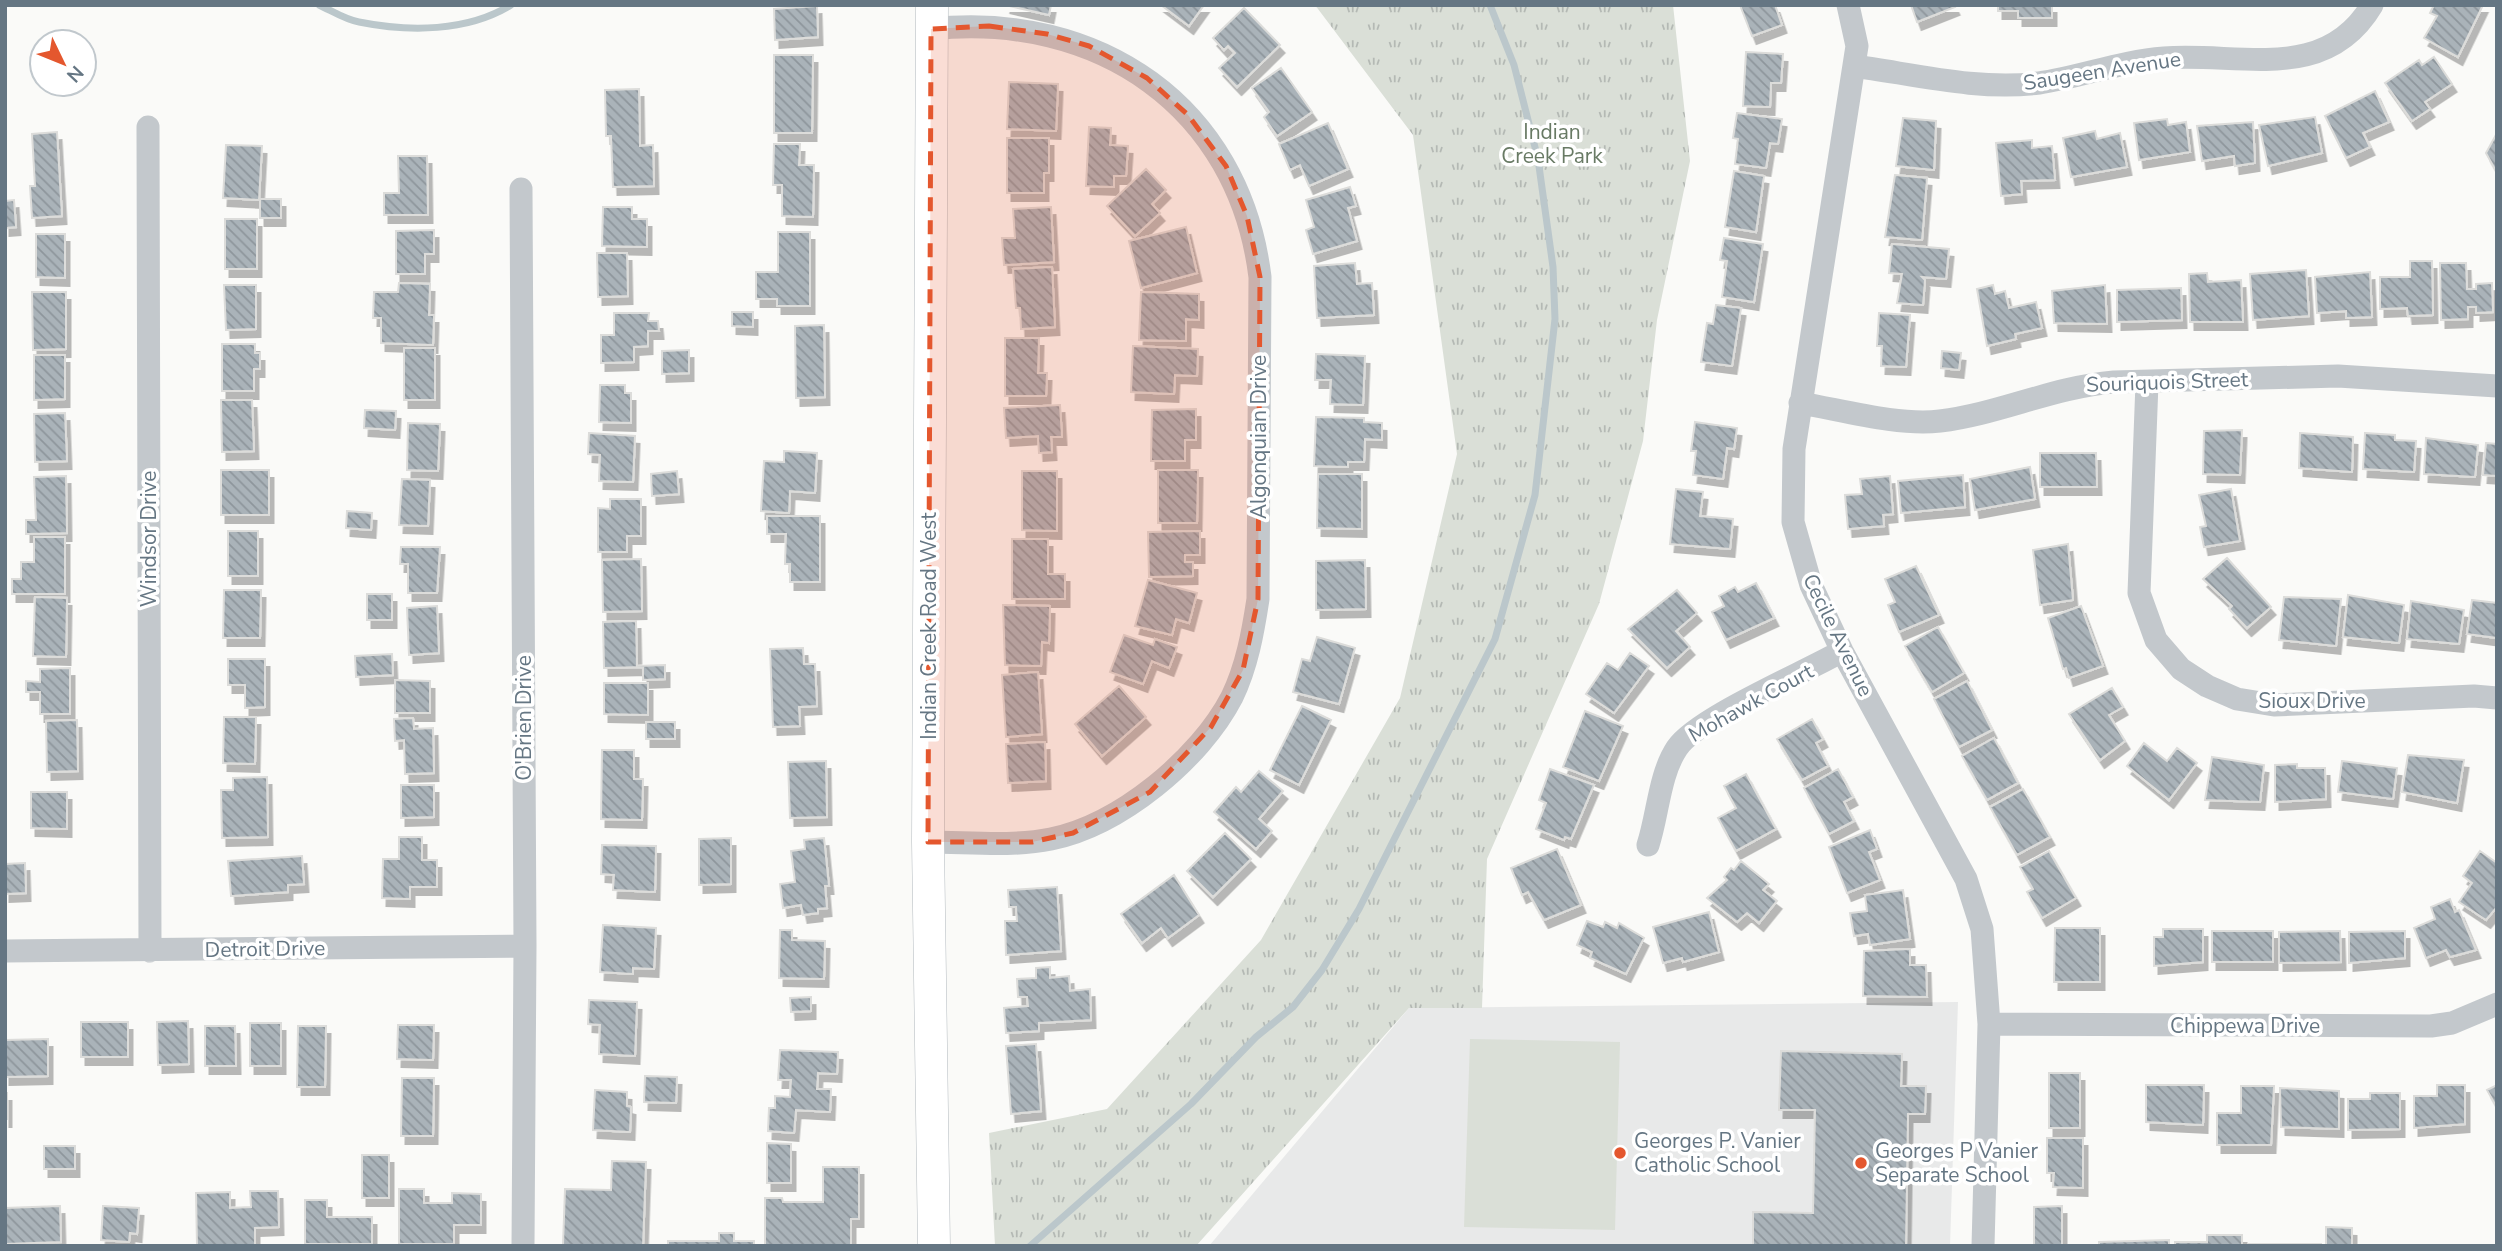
<svg xmlns="http://www.w3.org/2000/svg" width="2502" height="1251" viewBox="0 0 2502 1251" font-family="'Nunito Sans',sans-serif">
  <defs>
    <pattern id="park-tufts" width="24" height="20" patternUnits="userSpaceOnUse" patternTransform="scale(1.75)"><rect width="24" height="20" fill="#dadfd7"/><path d="M3 7l-1-3M5 7V3M7 7l1-3M15 17l-1-3M17 17v-4M19 17l1-3" fill="none" stroke="#b4b9b4"/></pattern>
    <pattern id="building-back-hatch" width="6" height="6" patternUnits="userSpaceOnUse" patternTransform="scale(1.75)"><rect width="6" height="6" fill="#aab3b9"/><path d="M-1 5l2 2M0 0l6 6M5-1l2 2" fill="none" stroke="#8e969c"/></pattern>
    <filter id="shadow"><feDropShadow dx="4.5" dy="8" stdDeviation="0" flood-color="#0004"/></filter>
  </defs>
  <rect width="100%" height="100%" fill="#fafaf8"/>
  <path fill="#e8e9e9" d="M1958,1002L1950,1246H1209L1409,1008Z"/>
  <path fill="#dadfd7" d="M1470,1039L1620,1042L1615,1230L1464,1227Z"/>
  <path fill="url(#park-tufts)" d="M1315,5H1673L1690,161L1657,320L1643,441L1599,604L1487,859L1482,1008H1409L1196,1246H995L989,1133L1107,1109L1261,940L1400,698L1457,454L1413,135Z"/>
  <g fill="none" stroke-linecap="round" stroke-linejoin="round">
    <path stroke="#bbc7cb" stroke-width="7" d="M319,5C332,11 346,20 359,22C409,32 467,32 511,5
      M1030,1246L1191,1104L1256,1037L1293,1007L1322,970L1359,909L1495,639L1535,495L1555,319L1553,267L1538,159L1514,65L1490,5"/>
  </g>
  <path fill="url(#building-back-hatch)" stroke="#dcdcda" stroke-width="2" filter="url(#shadow)" d="M1005,5H1051L1049,15Z
    M1161,5H1204L1189,26Z
    M1740,5H1775L1782,25L1752,36Z
    M1911,5H1954L1955,7L1917,22Z
    M1998,5H2052V18H2018V11H1998Z
    M2434,5H2483L2458,57L2424,38L2437,16L2430,13Z
    M817,6L818,37L775,40L774,9Z
    M1244,8L1280,45L1237,87L1219,68L1235,53L1228,46L1224,50L1213,38Z
    M1746,52L1783,54L1781,83H1771L1770,107L1743,106Z
    M774,55H813L812,133H774Z
    M2434,57L2452,84L2425,102L2430,109L2412,121L2385,83L2419,60L2422,65Z
    M1281,68L1312,112L1277,136L1264,117L1269,112L1252,88Z
    M1009,82L1058,84L1056,131L1007,129Z
    M639,89L640,146L653,145L654,186L613,187L611,136H606L605,90Z
    M2375,91L2389,122L2363,133L2370,147L2346,158L2325,116Z
    M1737,113L1782,119L1778,144L1770,143L1766,168L1735,164L1738,139L1733,138Z
    M2315,117L2322,153L2268,166L2259,125Z
    M1903,118L1936,121L1934,170L1896,166Z
    M2167,119L2168,125L2186,122L2190,152L2139,160L2134,123Z
    M2253,122L2255,163L2235,166L2234,156L2202,161L2197,126Z
    M1328,123L1348,169L1309,186L1300,165L1290,170L1279,144Z
    M1089,127L1111,128L1110,145L1128,146L1126,176H1114V187L1086,186Z
    M2095,131L2097,139L2120,133L2127,167L2071,177L2063,138Z
    M57,132L62,216L32,218L30,186H35L32,134Z
    M2497,133V173L2486,153Z
    M1007,138H1049V173H1044V193H1007Z
    M2032,140V148L2052,146L2055,180L2021,181L2022,194L2001,196L1996,143Z
    M774,144H800L799,165H814L813,217L782,216V185H773Z
    M226,145L262,146L259,200L223,198Z
    M398,156H427L428,215H384V193H399Z
    M1146,169L1166,190L1152,204L1160,213L1135,236L1107,206Z
    M1734,171L1764,176L1756,232L1725,227Z
    M1895,175L1927,178L1922,240L1885,237Z
    M1350,187L1356,206L1348,208L1357,241L1313,254L1306,230L1314,227L1306,200Z
    M260,199H281V218H260Z
    M14,200L16,227L5,228V201Z
    M603,207H632V219H647V247L602,246Z
    M1051,207L1054,262L1004,265L1002,238H1015L1013,209Z
    M225,219H257V269H225Z
    M1186,227L1197,273L1141,288L1129,241Z
    M434,230V254H425V274H396V231Z
    M778,232H810V306H777V299H756V272H778Z
    M36,234H65V278L36,277Z
    M1724,238L1763,244L1754,302L1722,297L1727,261L1720,260Z
    M1892,244L1949,249L1946,279L1922,277L1925,280L1923,305L1897,303L1902,274L1889,273Z
    M597,253H627L628,296L598,297Z
    M2410,261H2432L2433,315L2408,316L2407,308L2380,309V277H2410Z
    M1355,263L1357,284L1372,283L1374,315L1317,318L1314,266Z
    M2440,263H2466L2467,289H2476V284L2492,283L2493,312L2476,313V307H2468V319L2441,320Z
    M1052,267L1055,327L1021,329L1020,308H1016L1013,269Z
    M2306,270L2309,316L2253,320L2250,274Z
    M2370,272L2372,317L2346,318V311L2317,313L2315,277Z
    M2207,273L2208,282L2241,280L2243,322H2190L2189,274Z
    M399,283L430,284L429,315H434L433,345L381,343V318H373L374,292H398Z
    M224,285H256V329L226,330Z
    M1993,285L1995,294L2005,291L2009,308L2036,302L2042,328L2015,334L2016,339L1987,346L1977,289Z
    M2105,285L2107,324L2054,323L2052,291Z
    M2181,288L2182,320L2117,322V290Z
    M32,292H66V349L33,350Z
    M1141,292L1199,294V320L1186,319V341L1139,340Z
    M1716,305L1741,308L1732,366L1701,362L1707,323L1713,324Z
    M732,312H753V327L732,326Z
    M614,313H649L648,321H658L659,331H648V346L634,347V362L601,363V335H614Z
    M1879,313L1910,315L1906,367L1881,366L1882,346H1877Z
    M824,325L825,397L796,398L795,326Z
    M1005,338H1039L1038,373H1047L1046,396H1005Z
    M222,344H255V353H260V369H254V391H222Z
    M1133,346L1198,349L1197,376L1175,375L1174,394L1131,392Z
    M404,348H435V400H404Z
    M689,350V373L662,374V351Z
    M1942,351L1961,353L1959,370L1941,368Z
    M1316,354L1365,356L1363,405L1330,404L1331,380H1315Z
    M34,355H65V399L34,400Z
    M600,385H625V393H631V423L599,422Z
    M221,400H252L254,451L222,452Z
    M1060,405L1062,437H1051L1052,452L1039,453L1038,436L1006,438L1004,408Z
    M1196,409V440H1185V461H1151L1152,410Z
    M365,410L396,411L395,430L364,428Z
    M65,413L67,461L35,462L34,414Z
    M1316,417L1364,418V422L1382,423V440L1365,439L1364,462H1348V467L1314,466Z
    M1695,422L1737,428L1734,449L1727,448L1723,479L1693,475L1696,451H1691Z
    M408,423L440,424L438,471L407,470Z
    M2242,430L2240,475L2203,474L2204,431Z
    M589,433L635,436L633,482L599,481L600,455L588,454Z
    M2300,433L2353,437L2352,472L2299,468Z
    M2365,433L2395,435V440L2416,441L2414,472L2363,469Z
    M2426,438L2478,445L2475,477L2424,474Z
    M2486,443L2497,444V476L2483,475Z
    M784,451L817,453L815,493L790,491L789,513L761,511L764,461L784,462Z
    M2040,453H2096L2097,487H2040Z
    M2030,467L2035,499L1975,510L1970,479Z
    M221,470H269V515H221Z
    M1158,470H1198L1197,523H1158Z
    M677,471L679,494L652,496L651,474Z
    M1022,471H1057V531L1022,530Z
    M1318,474H1362V529L1317,528Z
    M1963,475L1965,507L1901,513L1898,481Z
    M66,476L67,533L26,534V520H36L34,477Z
    M1890,476L1893,514L1883,515L1884,526L1848,529L1845,495L1862,494L1860,479Z
    M402,479L430,480L428,526L399,525Z
    M1676,489L1703,492L1700,516L1733,519L1730,549L1670,544Z
    M2231,489L2240,541L2204,547L2200,527L2206,526L2199,495Z
    M610,499H641V536H627V552H598V508L610,509Z
    M347,511L372,513L371,530L346,528Z
    M767,516H820V582H790V564H785L786,534H767Z
    M228,531H258V576H228Z
    M1200,531V555H1185V562H1193V576L1149,577L1148,532Z
    M34,537H65V594H12V579H21V562H34Z
    M1012,539H1048V574H1065V599H1012Z
    M2068,544L2073,600L2040,605L2033,550Z
    M401,547H440L437,593H408V564H400Z
    M2227,558L2271,607L2247,628L2229,609L2232,606L2203,579Z
    M641,559L642,611L603,612L602,560Z
    M1365,560L1366,609L1316,610V561Z
    M1916,566L1939,615L1899,632L1888,605L1895,602L1885,579Z
    M1148,580L1197,593L1189,623L1176,619L1172,635L1135,626Z
    M1756,583L1774,618L1726,640L1712,612L1724,606L1719,596L1735,587L1738,592Z
    M224,590H261L260,638H223Z
    M1677,590L1697,613L1676,631L1690,647L1667,668L1628,629Z
    M367,594H392V620H367Z
    M2348,595L2404,605L2399,643L2343,637Z
    M35,597L67,598L66,657L33,656Z
    M2284,597L2341,599L2336,646L2279,640Z
    M2472,600L2497,603V638L2467,634Z
    M2411,601L2464,610L2459,644L2407,639Z
    M1003,605L1050,606L1049,643L1042,642L1041,666L1005,665Z
    M437,606L439,653L409,655L407,608Z
    M2081,606L2103,666L2069,678L2066,668L2063,669L2048,618Z
    M636,621L637,666L665,665V679L643,680V667L604,668L603,622Z
    M1938,627L1964,673L1932,692L1905,646Z
    M1124,635L1153,645L1155,639L1177,647L1169,668L1152,661L1143,684L1110,672Z
    M1317,637L1355,648L1339,704L1293,692L1302,659L1310,661Z
    M803,648L804,664H815L817,706L799,707L800,726L773,727L770,649Z
    M1630,653L1649,666L1614,713L1586,694L1607,663L1618,670Z
    M392,654L393,675L356,677L355,656Z
    M228,659H265V707L245,708V685H228Z
    M70,668V714H40V692H26V681L40,682V669Z
    M1038,672L1042,734L1006,737L1002,675Z
    M395,680L430,681V713H395Z
    M1967,681L1992,730L1959,747L1934,699Z
    M604,683H648V715L604,714Z
    M1119,686L1146,717L1102,756L1075,724Z
    M2112,688L2123,707L2109,715L2125,741L2100,760L2069,714Z
    M1302,706L1331,720L1299,785L1270,770Z
    M1585,711L1623,726L1599,781L1563,767Z
    M224,717H256L255,764L223,763Z
    M413,718L414,729L433,728L434,773L405,774L404,740L395,741L394,719Z
    M1812,719L1823,739L1816,743L1828,766L1802,780L1777,739Z
    M77,720L78,771L47,772L46,721Z
    M646,722H675V739H646Z
    M1994,738L2018,783L1987,800L1962,756Z
    M1045,742L1046,781L1008,783L1006,744Z
    M2144,743L2167,761L2177,748L2197,763L2169,800L2127,766Z
    M602,750H634V779H643L642,820L601,819Z
    M2408,755L2464,760L2457,803L2402,792Z
    M2212,757L2264,765L2260,802L2205,800Z
    M826,761L827,817L790,818L788,762Z
    M2342,761L2397,768L2393,799L2338,792Z
    M2297,764V768H2325L2326,799L2275,802V765Z
    M1550,769L1594,785L1571,839L1565,837L1564,840L1536,829L1546,803L1539,800Z
    M1838,769L1853,797L1844,802L1854,821L1829,834L1804,788Z
    M1259,771L1283,791L1259,819L1272,831L1256,849L1214,812L1236,787L1241,792Z
    M1746,774L1776,829L1736,851L1718,818L1736,808L1724,786Z
    M267,777L268,837L222,838L221,790H233V778Z
    M401,785H434V817L401,818Z
    M2023,789L2050,837L2017,855L1990,807Z
    M31,792H67V829L31,828Z
    M1870,830L1877,849L1869,852L1880,880L1847,893L1829,847Z
    M1225,833L1251,859L1213,897L1187,871Z
    M399,837H422V860H437V887H410V899L382,898L383,859H399Z
    M731,838V884L699,885V839Z
    M824,838L829,886H825L827,908L818,909V913L803,915L801,905L783,908L780,884L795,882L791,851L805,849L804,840Z
    M602,845L656,846L655,892L613,890L614,875L601,874Z
    M1557,849L1581,905L1544,920L1528,892L1522,895L1511,868Z
    M2049,851L2076,898L2042,918L2027,892L2033,889L2020,867Z
    M2480,851L2497,863V907L2486,920L2459,902L2472,883L2463,876Z
    M302,856L304,884L288,885V892L231,896L228,861Z
    M1741,861L1769,884L1763,890L1777,901L1759,923L1747,913L1737,922L1707,898L1727,880L1724,877L1731,868L1734,870Z
    M25,863L26,893L5,894V864Z
    M1174,875L1199,915L1168,938L1161,928L1142,943L1121,914Z
    M1057,887L1061,951L1006,955L1005,921H1017L1016,907H1009L1008,890Z
    M1903,890L1910,939L1870,945L1868,934L1854,936L1850,913L1867,911L1865,895Z
    M2450,899L2455,912L2459,910L2476,950L2450,957L2446,950L2426,958L2414,928L2435,919L2431,907Z
    M1709,912L1719,952L1683,962L1682,958L1663,963L1653,927Z
    M1587,921L1603,927L1605,922L1617,928L1619,923L1644,938L1626,974L1590,958L1592,952L1577,945Z
    M603,925L656,928L654,969L633,968V974L600,972Z
    M2055,928H2100V982H2054Z
    M2163,929H2203V962L2154,966V937H2163Z
    M780,930H792V940L825,941L824,979L779,978Z
    M2212,931H2273V962H2212Z
    M2340,931L2341,962L2279,963V932Z
    M2405,931V958L2349,963V932Z
    M1910,949V965H1926L1927,997L1863,996L1864,951Z
    M1050,967V978L1069,976L1070,991L1090,989L1091,1020L1039,1023V1031L1006,1033L1004,1008L1028,1006L1027,997H1018L1017,979L1036,978V968Z
    M811,997V1011L791,1012L790,998Z
    M589,1000L637,1002L635,1056L599,1054L600,1025L588,1024Z
    M188,1021L189,1064L158,1065L157,1022Z
    M81,1022H128V1057H81Z
    M250,1023H281V1066H250Z
    M398,1025H434L433,1060L397,1059Z
    M205,1026H235L236,1066H205Z
    M298,1026H326L325,1087H297Z
    M48,1039V1076L5,1077V1040Z
    M1036,1044L1041,1111L1011,1114L1006,1046Z
    M780,1050L838,1052L837,1074L818,1073L817,1089H831L830,1112L796,1110L794,1133L768,1131L769,1108H775V1096L790,1097L791,1080H778Z
    M1781,1051L1902,1054L1901,1086H1926L1925,1114H1908L1906,1246H1753V1212L1813,1213L1815,1110H1779Z
    M2049,1073H2080V1128H2049Z
    M645,1076L677,1077L676,1103L644,1102Z
    M402,1078H434L433,1136H401Z
    M2146,1085H2204L2203,1125L2146,1122Z
    M2437,1085H2465V1124L2414,1128V1096H2437Z
    M2497,1085V1108L2487,1090Z
    M2241,1086H2274L2271,1145H2217V1113H2241Z
    M2280,1088L2339,1091V1129L2281,1127Z
    M595,1090L627,1092V1106L631,1107L630,1132L593,1130Z
    M5,1093H7V1119H5Z
    M2370,1093H2400V1129L2348,1130V1099H2370Z
    M2047,1138H2083V1188L2053,1187L2054,1173H2047Z
    M767,1143L791,1144V1183H767Z
    M44,1146H75V1169H44Z
    M362,1155H389V1198H362Z
    M612,1161L646,1162L643,1246L563,1245L565,1189L611,1190Z
    M823,1167H859V1219H851V1245H765V1198H782L783,1202H823Z
    M399,1189H424V1203H452V1193L481,1194V1225H454V1244H399Z
    M250,1191H278L279,1227L255,1228V1245L197,1246L196,1193L230,1192V1208L251,1207Z
    M305,1200H327V1217H372V1244H305Z
    M60,1206L61,1242L5,1244V1208Z
    M103,1206L139,1208L137,1234L130,1233L129,1242L101,1240Z
    M2062,1206V1245L2076,1246H2034V1207Z
    M2326,1227L2352,1228V1246H2326Z
    M719,1233H734V1241H754V1246H668V1241H719Z
    M2207,1235H2242V1246H2175V1242H2207Z
    M2169,1240V1246H2099V1242Z
    M2249,1244H2321V1246H2249Z"/>
  <g fill="none" stroke-linecap="round" stroke-linejoin="round">
    <defs>
      <path id="secondary" d="M932,5L928,842L934,1246"/>
    </defs>
    <use href="#secondary" stroke="#b3babf" stroke-width="33"/>
    <path stroke="#c3c8cc" stroke-width="23" d="M1848,5L1857,46L1794,449L1793,522L1811,585L1842,651L1966,879L1982,929L1989,1024L1983,1246
      M1854,66C1913,74 1979,91 2039,83C2081,77 2121,61 2164,58C2240,52 2325,84 2372,5
      M148,127L150,951
      M521,189L525,946L523,1246
      M2147,383L2139,593L2156,640L2181,669L2207,686L2237,699L2274,705L2474,696L2497,698
      M1800,403C1842,410 1898,426 1940,421C1999,414 2053,387 2114,382L2338,376L2497,386
      M928,842C968,842 1012,847 1051,839C1120,825 1200,759 1232,697C1247,666 1253,632 1258,599L1260,277C1239,106 1098,11 931,29
      M1648,845C1658,815 1659,775 1677,748C1697,718 1806,672 1842,651
      M5,951L525,946
      M1989,1024L2431,1026L2452,1023L2497,1004"/>
    <use href="#secondary" stroke="#fff" stroke-width="32"/>
  </g>
  <path fill="#e4572e" fill-opacity="0.2" stroke="#e4572e" stroke-width="5" stroke-dasharray="14 9" stroke-linejoin="round" d="M989,26L1047,34L1089,46L1147,78L1188,115L1226,166L1247,216L1260,277L1258,599L1243,670L1211,727L1150,792L1073,833L1032,842H928L931,29Z"/>
  <g fill="#e4572e" stroke="#fff" stroke-width="2.5">
    <circle cx="1620" cy="1153" r="7"/>
    <circle cx="1861" cy="1163" r="7"/>
  </g>
  <g text-anchor="middle" dominant-baseline="central" stroke-width="7" stroke-linejoin="round" paint-order="stroke">
    <g font-size="21" fill="#657683" stroke="#fff">
      <text transform="translate(2102 71) rotate(-9)">Saugeen Avenue</text>
      <text transform="translate(2167 382) rotate(-2)">Souriquois Street</text>
      <text transform="translate(1259 437) rotate(-90)">Algonquian Drive</text>
      <text transform="translate(149 539) rotate(-90)">Windsor Drive</text>
      <text transform="translate(929 626) rotate(-90)">Indian Creek Road West</text>
      <text transform="translate(1838 635) rotate(64)">Cecile Avenue</text>
      <text x="2312" y="701">Sioux Drive</text>
      <text transform="translate(1751 703) rotate(-29)">Mohawk Court</text>
      <text transform="translate(524 718) rotate(-90)">O'Brien Drive</text>
      <text transform="translate(265 949) rotate(-1)">Detroit Drive</text>
      <text x="2245" y="1026">Chippewa Drive</text>
    </g>
    <g font-size="21" fill="#687a64" stroke="#fff">
      <text x="1552" y="132">Indian<tspan x="1552" dy="24">Creek Park</tspan></text>
    </g>
    <g font-size="21" fill="#657683" stroke="#fff" text-anchor="start">
      <text x="1634" y="1141">Georges P. Vanier<tspan x="1634" dy="24">Catholic School</tspan></text>
      <text x="1875" y="1151">Georges P Vanier<tspan x="1875" dy="24">Separate School</tspan></text>
    </g>
  </g>
  <rect width="2502" height="1251" fill="none" stroke="#657683" stroke-width="14"/>
  <g transform="translate(63 63) rotate(133)"><circle r="33" fill="#ffffff" stroke="#c1c8cd" stroke-width="2"/>
  <path d="M0-5L12 26L0 18L-12 26Z" fill="#e4572e"/>
  <text y="-10" font-size="19" font-weight="bold" text-anchor="middle" fill="#657683">N</text>
  </g>
</svg>
